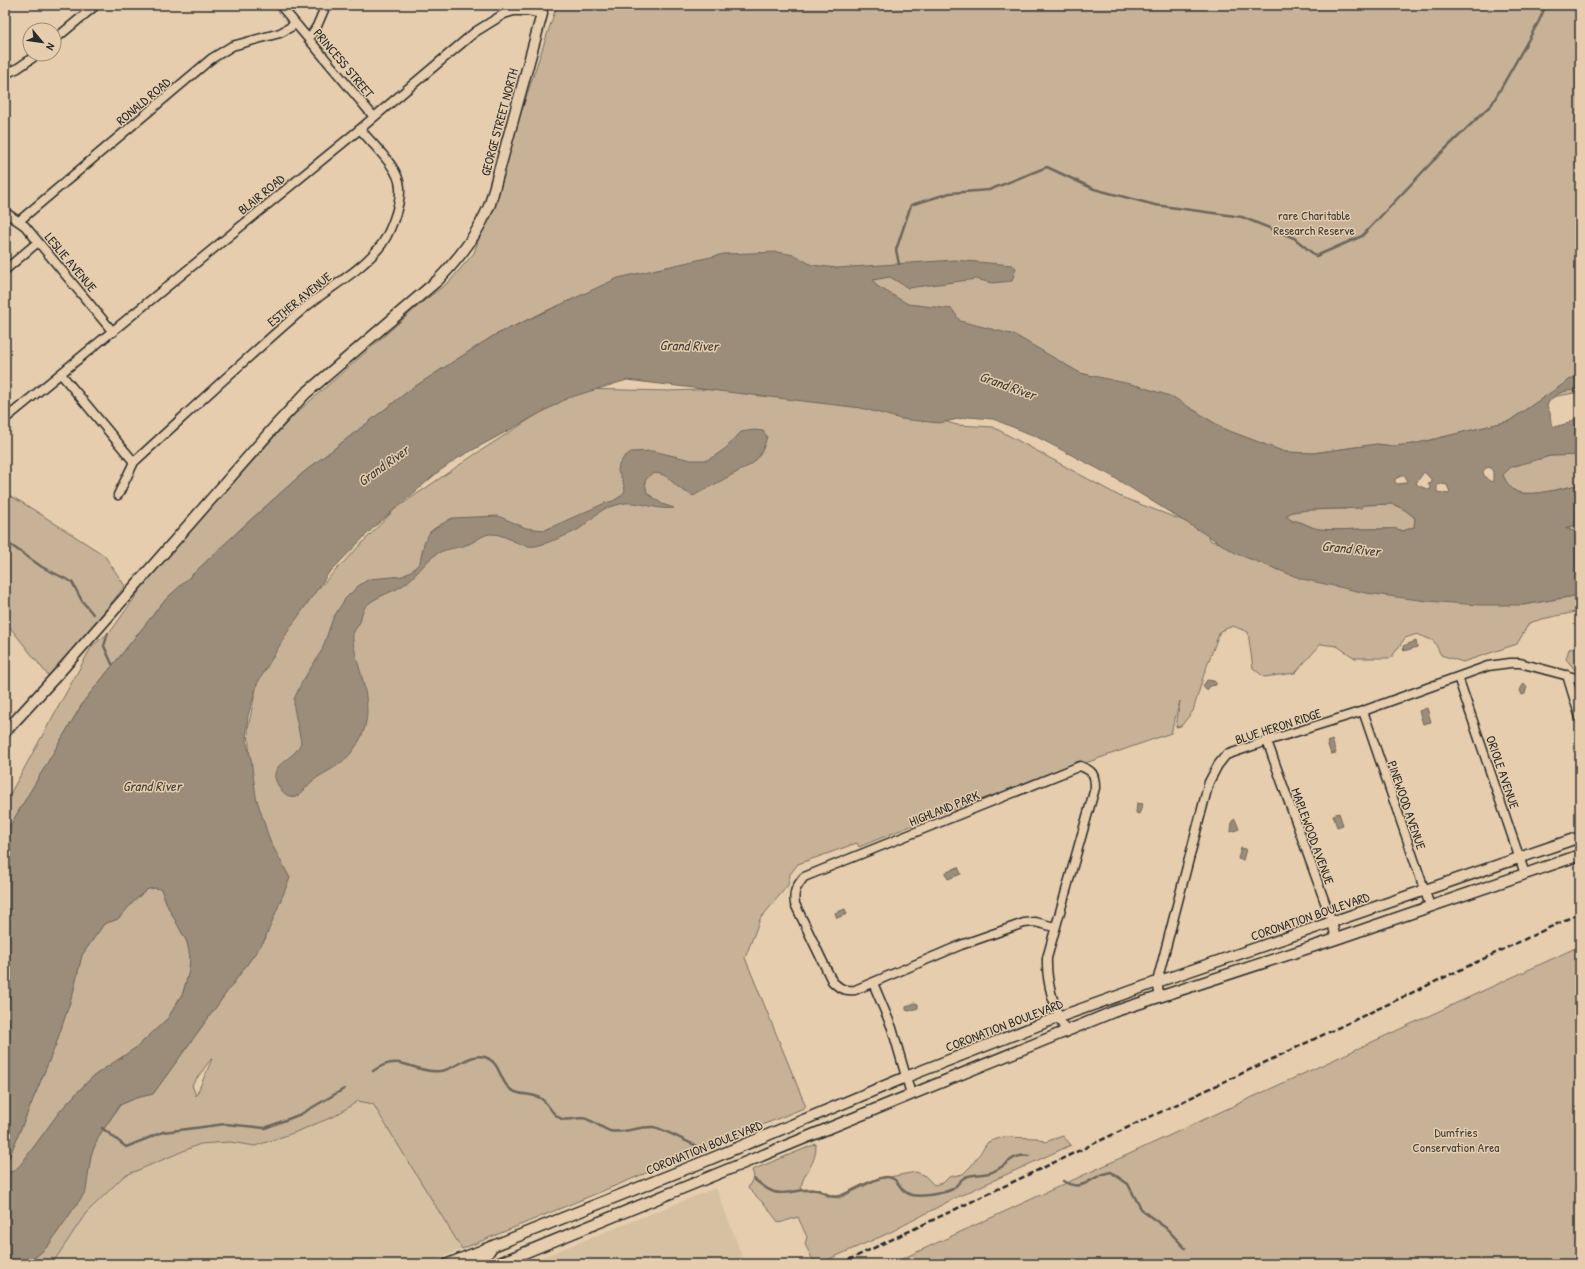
<svg xmlns="http://www.w3.org/2000/svg" width="1585" height="1269" viewBox="0 0 1585 1269" font-family="'Patrick Hand',sans-serif">
  <rect width="100%" height="100%" fill="#e5cdad"/>
  <filter id="ink" filterUnits="userSpaceOnUse"><feTurbulence type="fractalNoise" baseFrequency=".025" numOctaves="2"/><feDisplacementMap in="SourceGraphic" scale="8" xChannelSelector="R" yChannelSelector="G"/><feConvolveMatrix kernelMatrix="1 2 1 2 8 2 1 2 1" color-interpolation-filters="sRGB"/></filter>
  <g filter="url(#ink)">
    <path fill="#d5c0a2" d="M359,1101L373,1103L462,1249L425,1264H52L86,1213L124,1176L200,1144L230,1142L255,1146L296,1132L335,1116Z
      M716,1188L745,1264H525Z"/>
    <path fill="#c7b298" stroke="#796e62" fill-rule="evenodd" d="M557,5H1580V392L1541,399L1509,421L1414,444L1393,446L1377,444L1313,453L1284,452L1224,429L1194,410L1105,379L1080,373L1064,364L678,265L657,269L550,309L493,336L411,389L304,472L247,523L161,604L153,615L84,701L5,834V803L92,646L111,631L148,579L293,416L425,300L449,282L474,253Z
      M817,385L957,425L993,427L1121,497L1203,528L1211,541L1523,605L1580,595V611L1542,619L1529,623L1517,644L1463,662L1441,655L1434,641L1417,634L1405,638L1391,658H1355L1337,646L1321,644L1295,673L1264,677L1253,668L1248,632L1233,626L1220,631L1204,674L1193,711L1181,726L1176,727L1180,701L1171,733L940,814L859,847L857,843L798,864L790,874L788,885L760,919L745,958L806,1107L462,1249L373,1104L358,1101L335,1116L296,1132L255,1146L230,1142L200,1144L124,1176L86,1213L52,1264H28L48,1246L85,1191L91,1155L99,1136L120,1105L136,1098L153,1094L266,938L253,809L248,728L257,684L288,620L395,509L474,455L577,389L670,391ZM211,1059H212L196,1096L192,1085Z
      M1580,455V484C1565,488 1531,497 1517,492C1510,488 1506,482 1503,475L1511,467L1550,456Z
      M5,493L23,503L104,555L125,586L50,678L5,621Z
      M1393,504L1405,510L1415,518L1414,527L1403,531C1393,527 1392,529 1382,529C1361,528 1340,531 1319,529C1310,528 1301,520 1293,521L1285,516L1292,512L1308,510L1345,509L1363,505Z
      M1580,524V534L1565,528Z
      M1580,645V672L1576,671L1566,659L1569,649Z
      M155,888L161,889L168,907L187,942L190,956L189,971L183,992L168,1018L137,1047L95,1075L86,1083L60,1111L22,1163L14,1171L7,1173L5,1167L56,1044L73,993L82,955L104,924L118,919L137,898L148,889Z
      M1580,946V1264H891Z
      M1063,1136L1071,1145L955,1198L889,1233L818,1264L812,1258L805,1244L807,1237L798,1217L779,1223L766,1206L748,1188L754,1176L752,1170L816,1144C817,1165 803,1171 801,1188L806,1191L819,1189L828,1197L840,1198L879,1179L916,1172L924,1175L934,1185L943,1183L949,1177L963,1174L972,1165L988,1142L1003,1137L1037,1138L1045,1142Z"/>
    <path fill="#9b8d7a" stroke="#6e665a" fill-rule="evenodd" d="M778,252L794,255L812,265L837,268L954,260L1012,265L1016,268L1012,281L992,283L976,279L908,288L890,277L873,280L877,286L908,304L952,309L960,321L1015,335L1080,373L1139,386L1173,397L1224,429L1285,452L1313,453L1377,444L1393,446L1414,444L1509,421L1572,378L1580,377V393C1570,386 1550,395 1547,406L1550,413L1551,423L1554,427L1569,423L1580,415V455L1550,456L1511,467L1503,475C1506,482 1510,488 1517,492C1531,497 1565,488 1580,484V524L1565,528L1580,534V595L1523,605H1479L1427,601L1366,593L1302,579L1237,554L1110,475L1035,436L993,419L968,417L939,423L901,419L861,408L627,380L568,398L458,458L438,472L373,528L328,574L288,631L257,684L248,716L246,740L251,759L256,797L270,841L290,878L264,941L153,1094L136,1098L120,1105L99,1136L91,1155L86,1191L48,1246L28,1264H5V1170L7,1173L14,1171L22,1163L60,1111L86,1083L95,1075L137,1047L168,1018L183,993L189,971L190,956L187,942L168,907L161,889L155,888L148,889L137,898L118,919L104,924L82,955L73,993L56,1044L5,1167V834L84,701L153,615L161,604L247,523L304,472L411,389L493,336L618,278L724,254ZM1490,467L1493,472V482C1488,481 1483,476 1483,471L1486,468ZM1424,472L1431,479L1432,483L1428,484L1431,488L1430,490L1419,486L1416,483ZM1401,476H1405L1407,480L1406,483L1397,484L1395,482V479ZM1442,484L1447,485L1450,492L1449,494L1437,492V485ZM1393,504L1405,510L1415,518L1414,527L1403,531C1393,527 1392,529 1382,529C1361,528 1340,531 1319,529C1310,528 1301,520 1292,521L1286,516L1292,512L1308,510L1361,508L1363,505Z
      M754,430L763,431L767,436C764,448 761,456 752,464L693,496C689,493 683,491 679,488C669,480 665,471 651,474L645,481L647,493L662,504L674,508C654,511 639,499 620,504C614,506 606,507 601,511C593,516 587,524 579,529C571,534 545,544 536,546C519,549 507,533 490,534C482,535 476,541 469,544C459,548 448,548 438,553C424,562 416,577 402,586C391,593 374,597 365,607C362,611 361,618 360,622C358,626 354,630 353,634C352,642 356,655 358,663C364,683 371,709 364,730C360,742 351,755 342,762C330,772 314,776 305,789C296,801 285,798 278,785C265,763 296,761 301,742L294,708V699L302,682L322,650L333,618L345,599L358,586L369,579L403,576L414,569L420,562L424,543L430,532L435,528L452,518L498,516L526,528L545,530L605,503L613,501L621,496L625,491L623,481L618,471L619,465L624,457L631,452L653,451L691,460H707L713,457L726,448L741,432Z
      M1416,641L1417,647L1404,651L1403,646Z
      M1207,680L1214,681L1216,683V685L1210,686L1207,690L1205,689L1203,686Z
      M1524,683L1527,686L1525,694L1522,695L1520,690Z
      M1427,708L1431,722L1423,724L1419,711Z
      M1332,740L1336,753L1331,754L1327,742Z
      M1137,803L1143,804L1139,814L1136,813Z
      M1339,813L1343,825L1337,827L1333,815Z
      M1235,819L1239,829L1231,832L1232,821Z
      M1241,848L1246,849L1243,860L1238,859Z
      M958,867L961,874L948,879L945,873Z
      M845,909L847,914L837,918L835,913Z
      M915,1003L918,1004V1008L909,1011L906,1010V1007Z"/>
    <g fill="none" stroke-linecap="round" stroke-linejoin="round">
      <path stroke="#6e665a" stroke-width="2.5" d="M899,264L896,250L911,205L950,193L989,190L1047,167L1094,189L1155,205L1242,217L1294,238L1316,256L1362,236L1433,161L1492,104L1539,21L1546,5
        M5,541L42,567L72,582L82,601L93,614
        M108,633L104,646L112,664
        M373,1071C401,1051 413,1074 440,1071C455,1070 470,1052 485,1057C499,1062 499,1076 507,1086C516,1097 529,1092 540,1098C549,1103 551,1115 562,1119C569,1121 576,1118 583,1118C593,1120 601,1128 610,1131C624,1134 639,1126 653,1127C662,1128 684,1141 695,1145
        M102,1128L126,1147L163,1132L195,1128L225,1124L265,1128L301,1114L344,1089
        M754,1179C760,1184 767,1190 774,1192C788,1196 803,1187 817,1190C826,1192 832,1200 842,1195C853,1191 877,1176 887,1177C899,1178 898,1188 907,1193C915,1198 931,1195 940,1193C944,1192 951,1191 954,1188C958,1184 960,1180 965,1177C973,1174 980,1175 989,1173C1005,1169 1012,1152 1029,1156
        M1063,1181C1085,1194 1090,1175 1111,1172L1128,1184L1140,1207L1144,1212L1166,1228L1185,1248"/>
      <defs>
        <path id="minor" d="M280,5L374,117
          M309,39L317,26L326,5
          M54,40L96,5
          M5,74L18,68L38,54
          M5,212L25,226L113,332
          M19,221L211,59L232,46L280,33L296,24
          M5,270L38,242
          M61,374L134,462
          M5,419L360,129L475,32L504,14L514,11H528L542,14
          M118,495L134,462C190,411 245,359 302,310C326,289 357,274 378,249C389,237 401,205 400,188C400,168 372,144 360,129
          M1567,675L1580,718
          M1458,677L1525,874
          M1363,711L1430,906
          M1267,741L1332,922L1336,939
          M1055,927L1035,922L1024,923L961,945L855,990C844,991 840,989 832,981L795,904C793,892 796,887 804,877L1080,766C1093,771 1095,774 1095,788L1047,958C1046,985 1055,1008 1066,1033
          M873,983L892,1028L911,1094
          M1160,997L1157,982L1209,782L1218,765L1226,755L1267,741L1363,711L1488,666L1510,663H1520L1580,679"/>
        <path id="major" d="M5,732L58,674L276,425L305,394L438,280C461,256 477,235 490,204L542,14L541,5
          M448,1264L708,1160L906,1077L1059,1017L1157,982L1580,837
          M473,1264L483,1260L492,1247
          M497,1264L1113,1012L1336,939L1580,855"/>
      </defs>
      <use href="#minor" stroke="#2b2b2b" stroke-width="11"/>
      <use href="#major" stroke="#2b2b2b" stroke-width="13"/>
      <use href="#minor" stroke="#e5cdad" stroke-width="8"/>
      <use href="#major" stroke="#e5cdad" stroke-width="10"/>
      <path stroke="#2b2b2b" stroke-width="2.5" stroke-dasharray="6 3" stroke-linecap="butt" d="M840,1264L1580,913"/>
    </g>
  </g>
  <g text-anchor="middle" dominant-baseline="central" stroke-width="3" stroke-linejoin="round" paint-order="stroke">
    <g font-size="13" fill="#2b2b2b" stroke="#e5cdad">
      <text transform="translate(344 63) rotate(50)">PRINCESS STREET</text>
      <text transform="translate(143 101) rotate(-40)">RONALD ROAD</text>
      <text transform="translate(499 122) rotate(-75)">GEORGE STREET NORTH</text>
      <text transform="translate(261 194) rotate(-39)">BLAIR ROAD</text>
      <text transform="translate(71 262) rotate(50)">LESLIE AVENUE</text>
      <text transform="translate(299 299) rotate(-39)">ESTHER AVENUE</text>
      <text transform="translate(1278 726) rotate(-18)">BLUE HERON RIDGE</text>
      <text transform="translate(1503 772) rotate(71)">ORIOLE AVENUE</text>
      <text transform="translate(1407 805) rotate(71)">PINEWOOD AVENUE</text>
      <text transform="translate(944 808) rotate(-22)">HIGHLAND PARK</text>
      <text transform="translate(1313 836) rotate(70)">MAPLEWOOD AVENUE</text>
      <text transform="translate(1310 916) rotate(-19)">CORONATION BOULEVARD</text>
      <text transform="translate(1004 1025) rotate(-21)">CORONATION BOULEVARD</text>
      <text transform="translate(704 1147) rotate(-22)">CORONATION BOULEVARD</text>
    </g>
    <g font-size="13" fill="#423f3b" stroke="#e5cdad">
      <text x="1314" y="215">rare Charitable<tspan x="1314" dy="15">Research Reserve</tspan></text>
      <text x="1456" y="1132">Dumfries<tspan x="1456" dy="15">Conservation Area</tspan></text>
    </g>
    <g font-size="14" font-style="italic" fill="#413f3b" stroke="#e5cdad">
      <text transform="translate(689 345) rotate(1)">Grand River</text>
      <text transform="translate(1008 385) rotate(20)">Grand River</text>
      <text transform="translate(383 465) rotate(-36)">Grand River</text>
      <text transform="translate(1351 548) rotate(6)">Grand River</text>
      <text x="152" y="785">Grand River</text>
    </g>
  </g>
  <rect width="1585" height="1269" fill="none" stroke="#e5cdad" stroke-width="20"/>
  <rect x="10" y="10" width="1565" height="1249" fill="none" stroke="#2b2b2b" stroke-width="1.5" filter="url(#ink)"/>
  <g transform="translate(42 42) rotate(119)"><circle r="19" fill="#e5cdad" stroke="#9b8c79"/>
  <path d="M0-3L7 15L0 10L-7 15Z" fill="#2b2b2b"/>
  <text y="-6" font-size="11" font-weight="bold" text-anchor="middle" fill="#2b2b2b">N</text>
  </g>
</svg>
